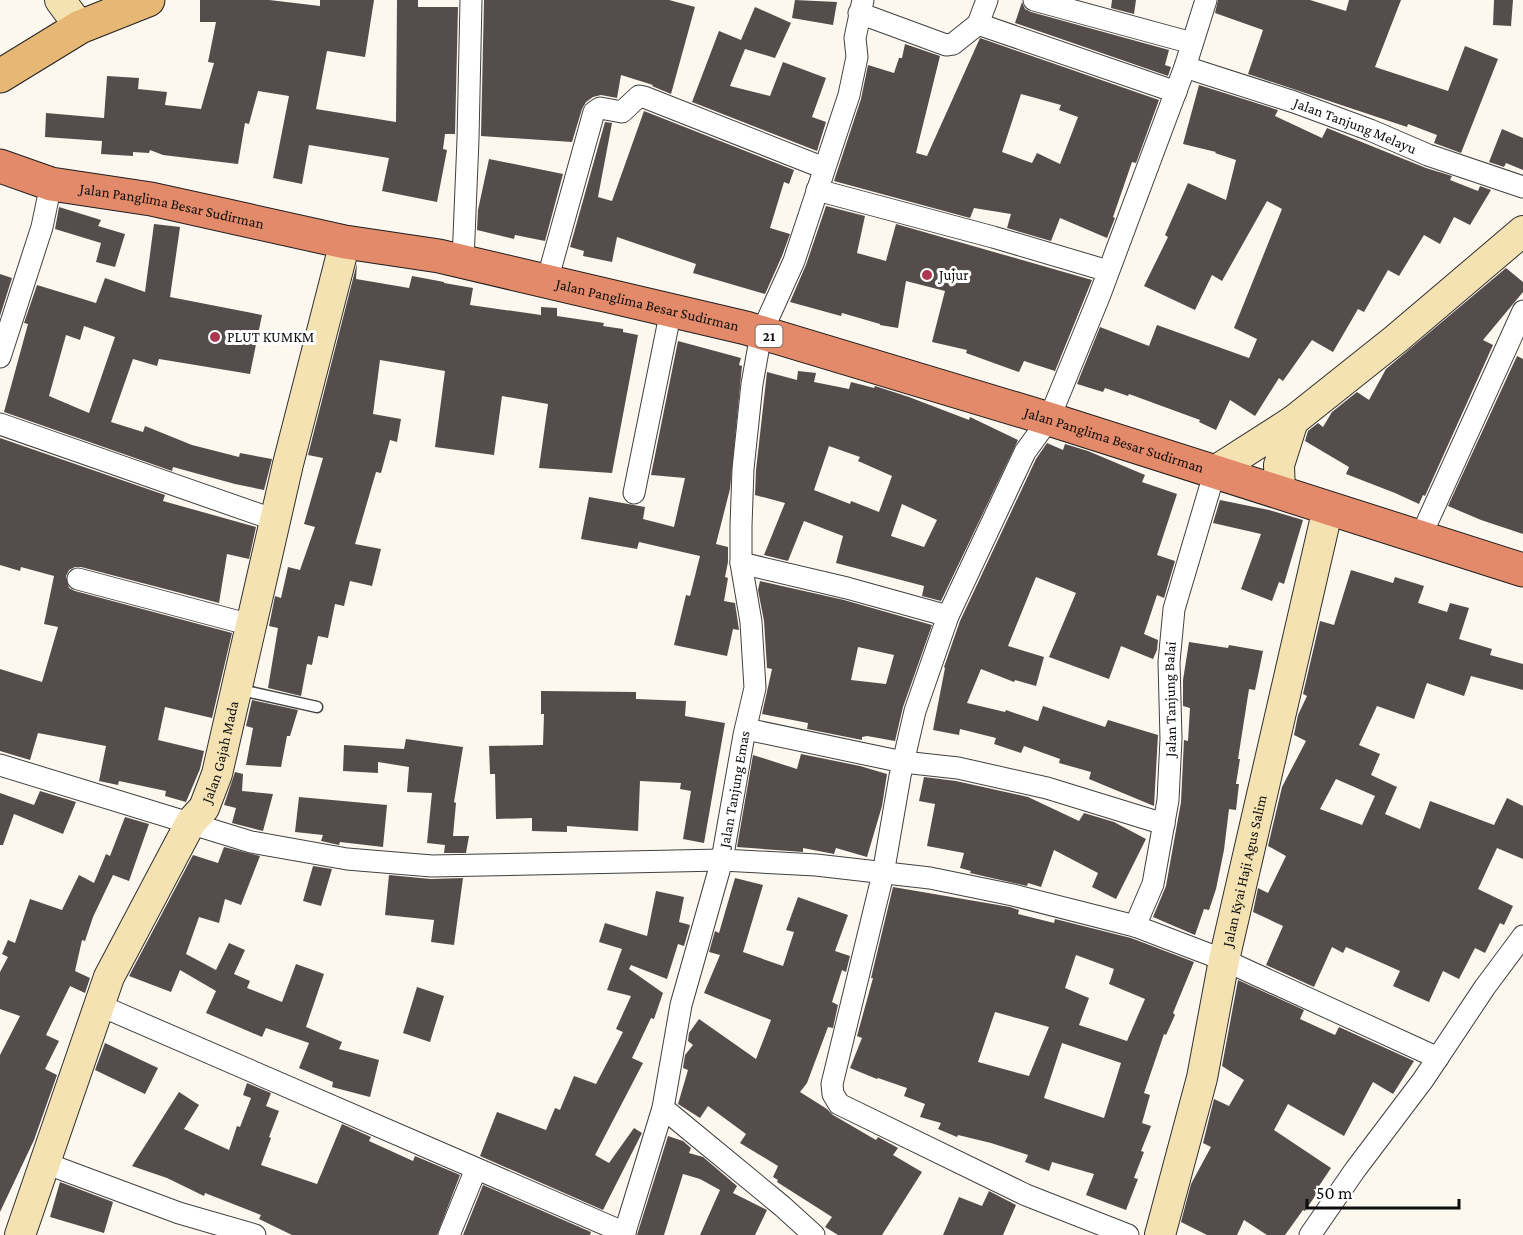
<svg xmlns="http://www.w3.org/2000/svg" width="1523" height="1235" viewBox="0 0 1523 1235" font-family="'Crimson Pro',serif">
  <rect width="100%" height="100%" fill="#fdf8ef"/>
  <path fill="#544d4b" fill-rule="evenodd" d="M200,0H269L320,6V0H374L365,57L327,51L316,109L396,122L397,0H418V7H458L455,134H445L443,149L447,150L437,202L382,191L389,158L309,145L302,184L273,178L289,96L258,91L249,124L245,123L238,164L163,155L150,150L149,153L133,152V156L101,154L102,141L45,137L46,113L104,118L107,76L139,78L138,89L167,92L165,105L201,109L214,63L208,62L216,22H200Z
    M484,0H669L695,7L671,94L652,86L653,85L621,75L617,98L601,95L593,97L586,102L582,109L572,142L481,136Z
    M795,0L837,2L833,25L792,18Z
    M1112,0H1136L1134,14L1111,8Z
    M1218,0H1310L1346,11L1349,0H1401L1375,67L1448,91L1465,46L1498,59L1461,153L1434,143L1437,135L1408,124L1407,127L1248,74L1263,30L1215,13Z
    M1494,0H1513L1511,26L1493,25Z
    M1022,2L1025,9L1031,12L1169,50L1165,65L1171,67L1168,76L1015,23Z
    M755,7L791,23L775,58L745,49L730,86L770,96L783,62L826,78L812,117L826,122L817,151L692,102L719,31L741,40Z
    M980,38L1159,100L1136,163L1132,162L1113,217L1115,218L1107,238L1060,218L1051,241L1007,228L1011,214L974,208L970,218L834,181L861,99L868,65L894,73L899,58H902L905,44L940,56L916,153L927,156ZM1021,94L1061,105L1059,110L1078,117L1060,164L1037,153L1032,163L1002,152Z
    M1199,85L1278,110L1275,116L1322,138L1327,128L1426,168L1452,176L1450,180L1478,191L1480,186L1491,190L1470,225L1454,217L1440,244L1424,235L1399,276L1388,270L1364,312L1358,309L1333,352L1312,340L1283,381L1279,378L1255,416L1230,400L1216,430L1199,422L1200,420L1129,394L1128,396L1105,388L1103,392L1077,384L1100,327L1149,346L1157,325L1249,358L1257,339L1234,328L1282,209L1267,201L1222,281L1212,275L1195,310L1144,286L1168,237L1165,235L1188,183L1226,200L1236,160L1215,153L1216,152L1183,144Z
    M644,111L794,170L789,184L784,182L770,228L790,234L782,256L765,294L693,273L696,264L617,237L612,262L583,256L584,251L570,247L605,122L612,123L598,197L612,201Z
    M1502,129L1523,138V170L1506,163L1504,167L1489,162Z
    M489,159L563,174L545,241L515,235L514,239L477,230L478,210Z
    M826,206L865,216L857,253L886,261L896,224L1092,280L1055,371L1024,361L1019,372L966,353L967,350L932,342L945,291L906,281L898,328L880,325V324L842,313L841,316L790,302L806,265Z
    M59,207L101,220L98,226L125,234L115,267L96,262L101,243L55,229Z
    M154,224L180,227L170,297L262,315L250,374L159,359L157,366L133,359L111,422L143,432L145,426L192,445L239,457L240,453L272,459L264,490L235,484L173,467L172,471L4,412L28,324L24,323L37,285L96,303L105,278L145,292ZM84,326L115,337L89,413L49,396L66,335L80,340Z
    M357,263L356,279L409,288L412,276L444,282V283L473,288L470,305L541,315V307L557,308V316L604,323L603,326L623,329V332L638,335L612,473L539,468L548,404L502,396L494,455L435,447L445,371L380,360L373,414L401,419L397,442L390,440L381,473L376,472L355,544L381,549L372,586L350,581L344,606L335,604L328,638L318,636L312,665L307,664L301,696L268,688L278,628L269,626L275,596L281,598L288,567L300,570L315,527L304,524L323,458L308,455Z
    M1506,268L1523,282V292L1483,340L1493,345L1425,496L1423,495L1419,504L1395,493L1346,474L1349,467L1305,441L1308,431L1318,423L1323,427L1332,412L1357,392L1369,400L1386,369Z
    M0,274L12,278L0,316Z
    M678,341L741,358L739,365L742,366L730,489L716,544L728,547V562L725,577L728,578L724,601L735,603L738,623L739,630L733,629L727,656L674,645L686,595L690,596L700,556L639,542L637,549L581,539L589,497L645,507L643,519L674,527L685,478L651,475Z
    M1517,356L1523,359V534L1481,520L1448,506Z
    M798,371L816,373L814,382L849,389L851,382L874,388L875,386L909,397L969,420L970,417L1018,440L941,601L922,596L924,586L836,563L843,536L804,521L788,561L764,555L785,503L755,495L756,470L767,372L797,380ZM829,446L860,457L858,461L892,476L879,512L851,501L850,504L814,490ZM902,504L937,520L924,547L891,536Z
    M0,438L165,495L163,501L256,527L249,559L227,554L219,603L81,567H75L69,570L66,576L69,588L75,591L232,633L212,718L165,707L158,740L204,751L200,769L186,802L165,796L166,791L119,781L118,785L99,781L106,746L38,733L30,760L0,751V669L42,682L58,627L44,624L54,576L21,567L20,571L0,565Z
    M1047,443L1063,450L1065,444L1088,451L1145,475L1142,482L1177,494L1157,555L1175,561L1164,598L1157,595L1144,634L1158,640L1157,650L1153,659L1121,646L1109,679L1049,657L1076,593L1036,577L1008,646L1044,657L1036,686L1015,680L1014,682L981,669L967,703L1005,712L1006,710L1038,721L1043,706L1105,727L1108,720L1158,735L1154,806L1089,779L1091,772L1059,763L1060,759L1024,746L1021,753L994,744L996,738L960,729L959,735L933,730L945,668L944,667L960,621L1036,459Z
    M1220,500L1269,510L1303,520L1284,584L1279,582L1272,601L1241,589L1261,534L1213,523Z
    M1351,570L1393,583L1395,577L1424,586L1418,603L1447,612L1450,603L1469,608L1459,639L1492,649L1490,655L1523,664V690L1471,676L1464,696L1427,683L1414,719L1377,706L1359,745L1380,754L1371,775L1397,787L1385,814L1420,829L1430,801L1494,825L1507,798L1523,806V859L1497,848L1478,889L1513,906L1504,925L1500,923L1485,953L1475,948L1459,979L1443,971L1429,1002L1393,986L1400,971L1346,947L1343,953L1332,947L1314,987L1266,965L1283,926L1253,912L1258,888L1268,893L1286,856L1268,846L1282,787L1306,741L1294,735L1298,715L1307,696L1303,694L1320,621L1334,625ZM1336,779L1375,796L1362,825L1320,809Z
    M760,581L844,600L932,625L903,707L895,741L867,736L862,737V740L807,729L808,723L762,714L772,669L767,668L764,621L758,590ZM858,647L894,655L886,684L851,680Z
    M1189,642L1228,648L1229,645L1263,651L1255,690L1249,689L1238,759H1240L1236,784H1239L1236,810L1229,809L1224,850L1216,889L1209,910L1204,909L1195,935L1153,917L1166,886L1181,802L1184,740L1188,741L1190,708L1183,706V680Z
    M541,691L636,692V699L686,701L685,716L725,723L704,843L683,839L691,791L680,789L681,783L640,781L638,831L567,826V832L532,831V818L496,819L495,774H490L489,746L543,745L544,714H541Z
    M252,700L298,710L290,736H287L281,767L246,765L253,728L246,726Z
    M406,739L463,747L454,802L456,803L453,836H469L466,853H444L445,845L427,843L432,793L407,792L409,767L378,762V773L343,771L344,745L404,749Z
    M801,754L860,766L887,774L882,806L867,857L836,848L834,854L803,848V852L737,847L753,755L797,769Z
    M235,772L243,774L242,791L273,794L263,831L232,823L236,808L224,805Z
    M924,777L956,781L1028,797L1079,821L1084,813L1114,822L1146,839L1116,899L1092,887L1098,873L1054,850L1041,887L1028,883L1027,886L970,873L971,871L960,868L964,853L927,846L935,804L919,801Z
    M40,791L76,802L63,834L14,814L3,845H0V793L34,805Z
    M299,797L387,805L383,847L340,842L339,845L321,841L323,835L295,832Z
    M125,817L149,824L129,881L113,875L93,917L85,941L82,940L75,971L90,978L85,993L70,986L46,1035L59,1041L45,1069L57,1075L34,1140L0,1212V1055L20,1016L0,1009V972L8,957L2,954L8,940L15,943L30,899L62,910L79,875L94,883L106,854L110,856Z
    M224,847L260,856L241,905L225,899L219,923L199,917L186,954L216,970L229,943L245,950L234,974L250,981L247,988L282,1002L296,964L324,974L306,1027L342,1042L339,1049L379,1060L370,1097L332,1087L333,1082L299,1068L309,1043L266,1028L262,1037L206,1013L216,991L180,970L171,992L129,976L193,855L218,863Z
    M313,866L332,869L321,906L303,901Z
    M389,875L431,879L463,878L454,945L431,942L434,920L385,915Z
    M735,878L763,885L743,952L783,966L794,932L786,930L798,897L848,915L835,951L850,956L846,972L842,970L832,1002L838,1005L833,1028L828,1027L807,1083L800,1092L827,1109L833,1115L876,1140L878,1137L898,1148L893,1155L922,1172L882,1235H838L825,1227L832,1217L777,1182L778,1180L773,1177L778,1166L740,1143L746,1134L708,1106L700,1118L678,1104L688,1070L683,1068L685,1055L693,1045L688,1041L689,1033L699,1019L756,1059L771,1020L704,993L720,955L709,952L715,931L719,933Z
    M893,887L1010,907L1019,910L1018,914L1054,923L1055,919L1131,938L1194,962L1173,1013L1175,1015L1166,1035L1164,1034L1144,1093L1150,1095L1142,1123L1151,1126L1141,1151L1144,1152L1134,1178L1138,1179L1126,1210L1086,1195L1094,1174L1052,1162L1049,1171L1025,1162L1028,1155L991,1143L958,1135L957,1137L938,1129L941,1123L920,1117L925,1104L904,1096L907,1088L878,1078L877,1079L850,1068L862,1038L857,1036L873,978H871ZM1076,955L1114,969L1109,984L1145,999L1127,1041L1079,1025L1089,998L1065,988ZM995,1012L1049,1027L1029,1076L978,1062ZM1062,1043L1121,1063L1104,1118L1044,1098Z
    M656,891L684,897L679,922L690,925L684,946L678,944L667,979L631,965L629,969L663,993L654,1019L651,1018L632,1058L643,1063L595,1155L609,1163L634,1128L642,1133L603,1210L480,1156L497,1112L546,1130L555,1108L560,1110L574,1076L596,1084L623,1032L616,1029L631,996L607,990L622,949L599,942L605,923L647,936Z
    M1238,980L1304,1010L1300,1019L1335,1035L1339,1027L1414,1061L1393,1094L1373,1082L1344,1136L1288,1104L1274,1130L1331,1168L1315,1192L1317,1193L1305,1211L1303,1210L1285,1235H1267L1244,1220L1237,1235H1207L1181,1222L1191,1184L1211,1147L1203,1143L1214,1099L1229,1106L1244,1080L1222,1066Z
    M417,987L444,996L430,1042L403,1033Z
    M105,1043L158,1068L145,1094L95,1070Z
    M247,1083L271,1093L266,1106L279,1111L269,1137L271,1138L261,1165L317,1184L342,1124L371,1137L369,1141L413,1161L415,1156L460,1175L437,1235H292L259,1219L261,1215L205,1193L204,1196L167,1178L132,1166L179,1092L199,1105L184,1129L229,1150L237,1126L240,1127L251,1098L243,1095Z
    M668,1136L683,1141L691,1148L689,1153L703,1157L737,1186L733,1193L767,1210L755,1235H700L720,1190L700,1179L683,1174L664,1235H637Z
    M60,1182L113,1202L104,1233L50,1217Z
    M483,1185L591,1232L590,1235H463Z
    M989,1191L1016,1205L1003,1235H943L959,1197L982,1206Z"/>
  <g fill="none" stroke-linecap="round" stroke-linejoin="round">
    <defs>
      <path id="lane" d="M237,689L317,707"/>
      <g id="street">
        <path d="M1034,0L1192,43"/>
        <path d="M859,13L946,45L953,44L978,24L1176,92"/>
        <path d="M978,24L987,0"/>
        <path id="s1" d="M1185,67L1294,102L1370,130L1428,155L1523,187"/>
        <path d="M817,190L993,237L1108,271"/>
        <path d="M463,261L468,139L471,0"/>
        <path d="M547,281L594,112L600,108L622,112L639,96L644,97L824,168"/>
        <path d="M0,357L42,227L51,184"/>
        <path d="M0,424L275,520"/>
        <path d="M634,493L671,310"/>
        <path d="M1420,538L1523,311"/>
        <path d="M741,563L847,588L948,616"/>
        <path d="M78,579L251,625"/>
        <path d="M746,729L903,762L958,768L1047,788L1164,824"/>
        <path d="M0,765L251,842L347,859L432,866L722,860L816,865L930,878L1013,895L1135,926L1224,960L1438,1058"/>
        <path id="s2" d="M1135,926L1153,884L1168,800L1171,739L1169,662L1174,609L1215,471"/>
        <path d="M99,1005L625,1233"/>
        <path d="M663,1108L782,1206L814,1235"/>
        <path d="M45,1163L179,1213L255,1235"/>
        <path d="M449,1235L476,1169"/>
        <path id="s3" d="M624,1235L663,1108L681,1005L722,860L744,735L755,688L751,622L741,563V526L743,469L752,384L761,334L794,261L849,95L857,57L855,38L863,0"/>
        <path d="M1128,1235L1026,1195L839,1104L833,1094L832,1084L883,874L900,776L915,711L948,616L1025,452L1049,419L1099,297L1185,67L1206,0"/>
        <path d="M1310,1235L1355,1170L1423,1080L1485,987L1523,936"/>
      </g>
      <g id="secondary">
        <path d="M60,0L80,27"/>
        <path d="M1215,471L1293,421L1396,339L1523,231"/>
        <path d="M1280,493L1279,465L1293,421"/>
        <path id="s4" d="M20,1235L109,977L191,822L204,808L217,774L288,464L345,242"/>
        <path id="s5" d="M1160,1235L1202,1078L1224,960L1328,508"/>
      </g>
      <path id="primary" d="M0,76L80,27L148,0"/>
      <g id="highway">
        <path id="s6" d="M0,166L51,184L151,199L345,242L439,256L746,328L1049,419L1523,570"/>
      </g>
    </defs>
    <use href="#lane" stroke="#404040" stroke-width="13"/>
    <use href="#street" stroke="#404040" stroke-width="23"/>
    <use href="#secondary" stroke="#2f2f2f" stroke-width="32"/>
    <use href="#primary" stroke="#1e1e1e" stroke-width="35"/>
    <use href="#highway" stroke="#1e1e1e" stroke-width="35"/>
    <use href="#lane" stroke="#fff" stroke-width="10"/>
    <use href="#street" stroke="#fff" stroke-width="21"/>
    <use href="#secondary" stroke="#f5e2b3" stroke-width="30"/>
    <use href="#primary" stroke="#e7b775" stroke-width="33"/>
    <use href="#highway" stroke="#e28a69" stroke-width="33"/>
  </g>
  <g fill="#ac3751" stroke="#fff" stroke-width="2">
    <circle cx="927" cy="275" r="6"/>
    <circle cx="215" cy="337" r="6"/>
  </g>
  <g text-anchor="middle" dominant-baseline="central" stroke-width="6" stroke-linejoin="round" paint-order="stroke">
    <rect fill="#fff" stroke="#565656" stroke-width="1.5" x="755.5" y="325" width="27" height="22" rx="4.5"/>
    <g font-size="14" font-weight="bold" fill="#0d0d0d">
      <text x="769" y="336">21</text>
    </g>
    <g font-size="15" fill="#0d0d0d" stroke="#fff">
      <text stroke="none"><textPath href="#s1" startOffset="180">Jalan Tanjung Melayu</textPath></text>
      <text stroke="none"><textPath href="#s6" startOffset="177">Jalan Panglima Besar Sudirman</textPath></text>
      <text stroke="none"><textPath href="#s6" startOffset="663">Jalan Panglima Besar Sudirman</textPath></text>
      <text stroke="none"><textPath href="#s6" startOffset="1149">Jalan Panglima Besar Sudirman</textPath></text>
      <text stroke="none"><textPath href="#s2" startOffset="232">Jalan Tanjung Balai</textPath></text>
      <text stroke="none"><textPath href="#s4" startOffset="526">Jalan Gajah Mada</textPath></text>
      <text stroke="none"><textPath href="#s3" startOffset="460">Jalan Tanjung Emas</textPath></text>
      <text stroke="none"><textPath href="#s5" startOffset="374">Jalan Kyai Haji Agus Salim</textPath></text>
    </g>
    <g font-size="15" fill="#0d0d0d" stroke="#fff" text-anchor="start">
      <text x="939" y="275">Jujur</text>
      <text x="227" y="337">PLUT KUMKM</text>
    </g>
  </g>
  <path d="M1307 1199v9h152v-9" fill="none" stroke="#0d0d0d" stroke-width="3"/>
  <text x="1316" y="1199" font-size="18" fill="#0d0d0d" stroke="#ffffff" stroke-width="4.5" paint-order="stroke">50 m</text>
</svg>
